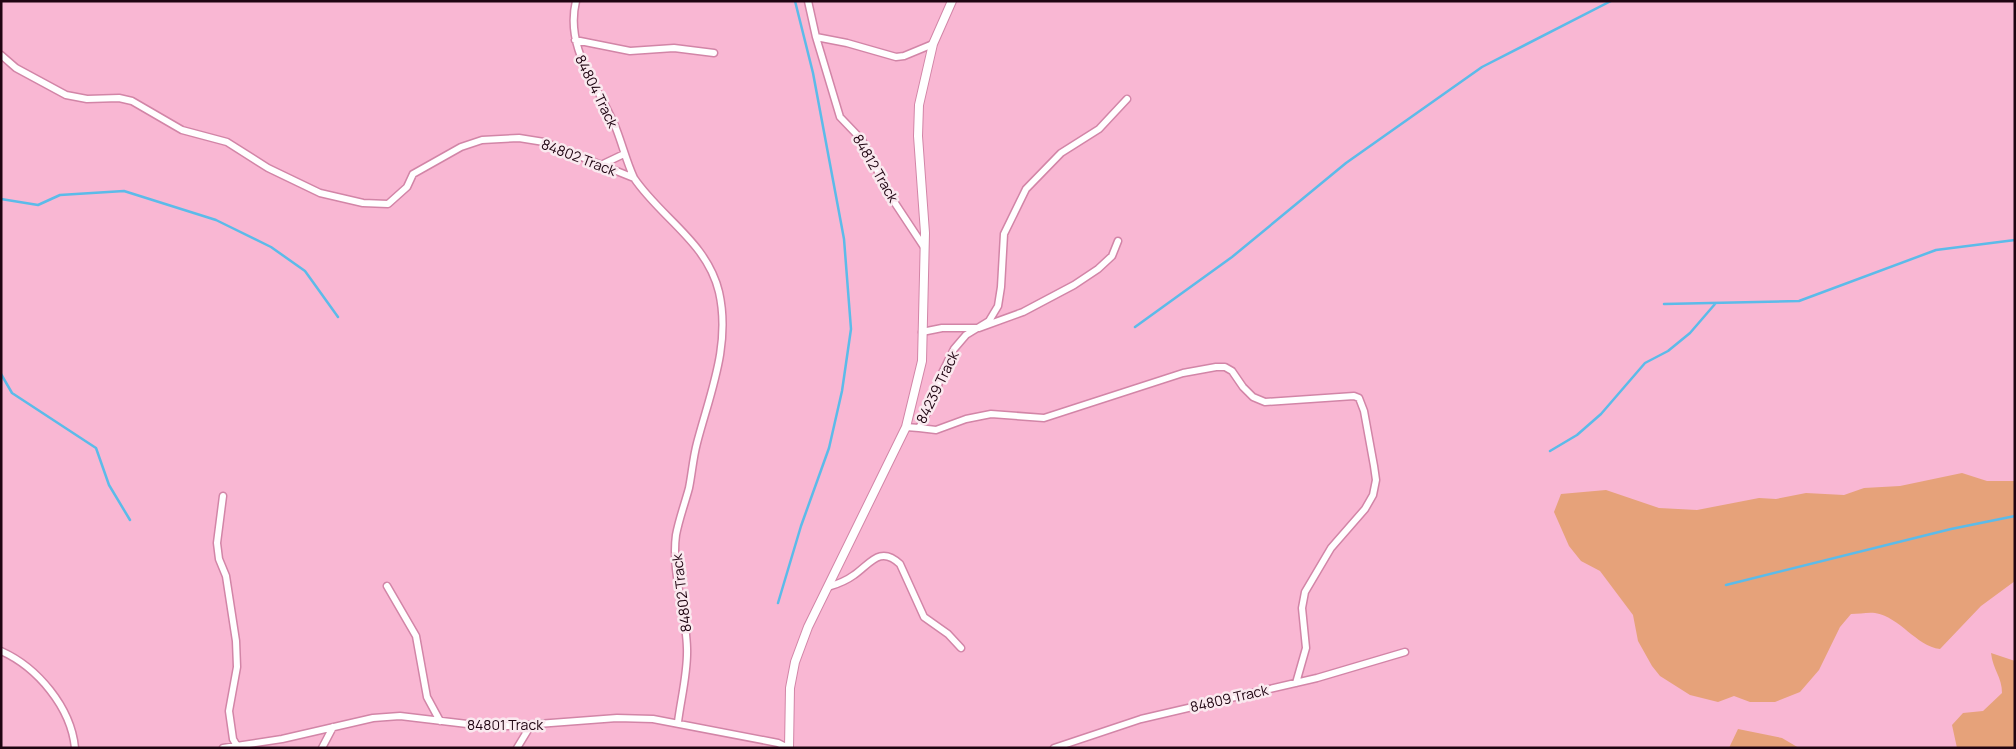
<svg xmlns="http://www.w3.org/2000/svg" width="2016" height="749" viewBox="0 0 2016 749" font-family="Manrope,sans-serif">
  <rect width="100%" height="100%" fill="#f9b7d3"/>
  <path fill="#e6a27a" d="M1962,473L1987,481H2015V581L1981,606L1940,649C1916,646 1900,617 1875,613C1868,612 1859,614 1851,614L1840,627L1819,670L1800,692L1775,702H1750L1734,696L1718,702L1690,695L1660,676L1652,666L1638,641L1633,615L1600,571L1581,561L1569,546L1554,512L1561,494L1606,490L1659,508L1697,510L1759,498L1776,499L1806,493L1844,495L1864,488L1900,486Z
    M1991,653L2015,661V748H1957L1952,725L1963,713L1983,711L2002,693C2002,677 1993,670 1991,653Z
    M1738,729L1782,738L1799,748H1729Z"/>
  <g fill="none" stroke-linecap="round" stroke-linejoin="round">
    <path stroke="#5cbbe9" stroke-width="2.5" d="M1,199L38,205L60,195L124,191L216,220L271,247L305,271L338,317
      M1664,304L1799,301L1936,250L2015,240
      M1135,327L1232,257L1346,163L1482,67L1611,1
      M1,374L12,393L96,448L109,485L130,520
      M1550,451L1577,435L1601,414L1645,363L1668,351L1690,333L1715,304
      M1726,585L1951,529L2015,516
      M778,603L801,526L829,448L842,391L851,329L844,239L813,73L795,1"/>
    <defs>
      <path id="minor" d="M576,1C564,51 601,88 617,131C623,147 627,163 634,178
        M808,1L816,37L840,117L862,140L889,194L924,247
        M816,37L847,43L896,57L904,56L933,44
        M575,40L630,51L674,48L714,53
        M1,55L16,68L66,95L87,99L119,98L132,101L182,130L227,142L268,168L320,193L363,203L388,204L407,187L413,174L461,147L482,140L519,138L544,142L634,178C661,218 707,242 719,292C731,345 710,393 697,443C693,458 692,473 689,488C685,503 679,519 676,535C671,572 686,611 687,648C688,672 681,698 678,722
        M603,164L624,154
        M922,332L942,328H979L1023,312L1074,285L1098,269L1112,256L1118,241
        M906,427L919,428L936,395L940,377L954,349L966,335L989,321L998,306L1001,287L1004,234L1026,189L1061,153L1099,129L1127,99
        M919,428L936,430L966,419L991,414L1044,418L1183,373L1216,367H1225L1232,371L1243,387L1253,397L1265,402L1354,396L1359,398L1364,411L1374,466L1376,480L1373,495L1365,509L1331,548L1305,592L1302,608L1306,648L1296,683
        M223,496L217,543L219,559L226,576L236,641L237,667L229,711L233,739L237,746
        M387,586L416,636L427,697L440,721
        M828,587C838,584 846,581 854,575C870,564 880,545 900,564L924,617L948,634L961,648
        M1,651C37,667 71,707 75,748
        M223,748L282,739L373,718L400,716L484,726H511L617,718L653,719L778,743L788,748
        M322,748L333,727
        M517,748L531,725
        M1054,748L1141,719L1317,678L1405,652"/>
      <path id="tertiary" d="M789,748L790,688L795,662L808,627L906,427L922,361L925,233L918,136L919,105L933,44L952,1"/>
    </defs>
    <use href="#minor" stroke="#d285a7" stroke-width="9"/>
    <use href="#tertiary" stroke="#d285a7" stroke-width="10"/>
    <use href="#minor" stroke="#fff" stroke-width="6"/>
    <use href="#tertiary" stroke="#fff" stroke-width="8"/>
  </g>
  <g text-anchor="middle" dominant-baseline="central" stroke-width="5" stroke-linejoin="round" paint-order="stroke">
    <g font-size="14" fill="#1f0411" stroke="#fae9ef">
      <text transform="translate(597 91) rotate(64)">84804 Track</text>
      <text transform="translate(579 157) rotate(21)">84802 Track</text>
      <text transform="translate(876 168) rotate(60)">84812 Track</text>
      <text transform="translate(937 387) rotate(-64)">84239 Track</text>
      <text transform="translate(681 593) rotate(-97)">84802 Track</text>
      <text transform="translate(1229 698) rotate(-13)">84809 Track</text>
      <text x="505" y="724">84801 Track</text>
    </g>
  </g>
  <rect width="2016" height="749" fill="none" stroke="#1f0411" stroke-width="5"/>
</svg>
